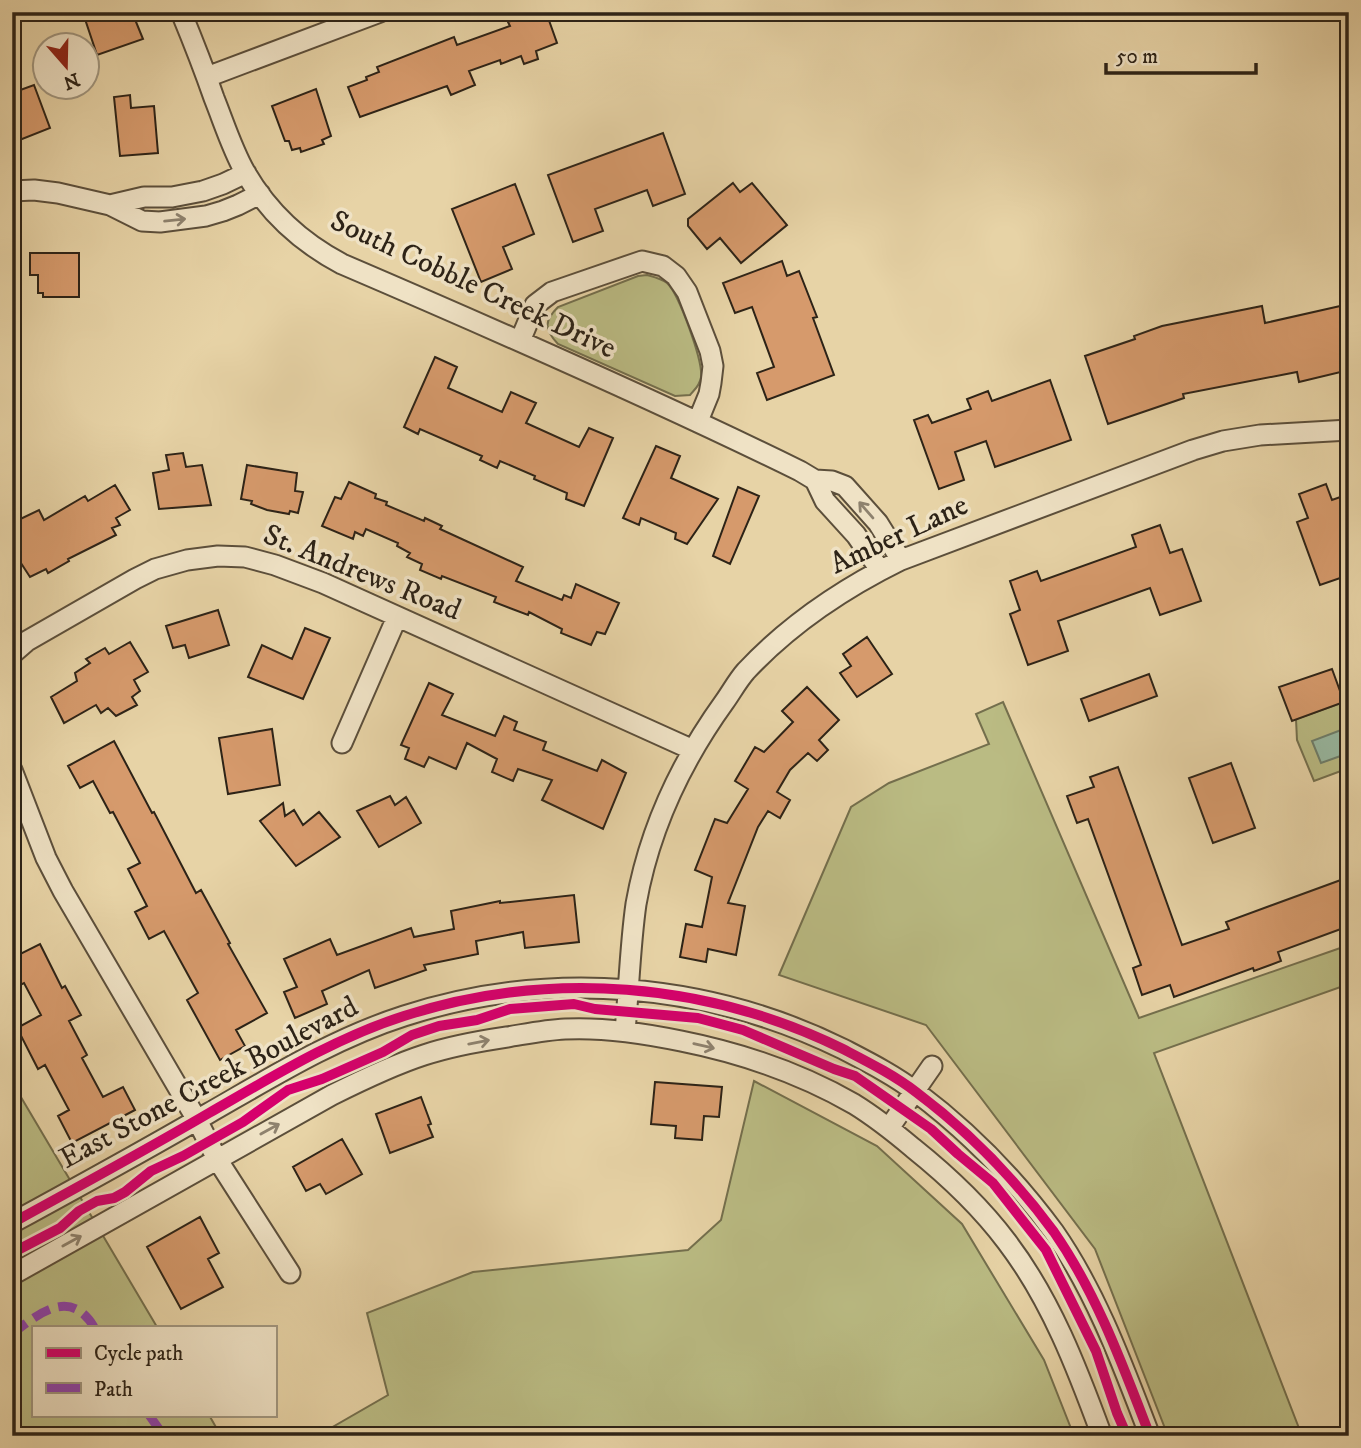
<svg xmlns="http://www.w3.org/2000/svg" width="1361" height="1448" viewBox="0 0 1361 1448" font-family="'IM FELL DW Pica',serif">
  <rect width="100%" height="100%" fill="#e7d3a6"/>
  <filter id="stains"><feTurbulence type="fractalNoise" baseFrequency=".00286" numOctaves="4"/><feColorMatrix values="0 0 0 0 .2 0 0 0 0 .09 0 0 0 0 .02 0 0 0 .5 -.17"/></filter>
  <radialGradient id="worn" r=".72"><stop offset=".6" stop-color="#630" stop-opacity="0"/><stop offset="1" stop-color="#630" stop-opacity=".3"/></radialGradient>
  <path fill="#babb83" stroke="#746f4d" stroke-width="2" d="M647,275C654,277 662,279 667,283C679,294 703,361 701,377C700,385 695,389 690,395L675,396L558,344C544,329 544,321 558,307L638,276Z
    M1003,702L1139,1018L1349,945V984L1154,1053L1302,1436H1168L1095,1249L926,1025L779,975L851,807L889,783L989,744L976,714Z
    M1344,702L1349,704V768L1314,781L1297,740L1296,719Z
    M754,1081L877,1146L962,1224L1044,1360L1074,1436H317L388,1395L367,1313L473,1272L688,1250L721,1220Z
    M12,1082L157,1327H33V1415H209L221,1436H12Z"/>
  <path fill="#98b9a2" stroke="#6d7d6a" stroke-width="2" d="M1349,727V753L1321,763L1312,741Z"/>
  <path fill="#d69a6c" stroke="#2d2317" stroke-width="2" d="M103,12H132L143,39L97,55L85,19Z
    M519,12H546L557,43L536,51L538,59L524,64L521,56L501,64L500,60L469,71L475,85L451,95L447,86L360,117L348,87L367,80L366,77L379,72L377,67L454,37L457,45L510,26L508,22L521,17Z
    M34,85L50,128L12,143V93Z
    M316,89L331,136L322,140L324,144L301,152L300,148L292,150L289,141H285L272,106Z
    M130,95L131,108L154,106L158,153L120,156L114,97Z
    M663,133L685,194L653,206L647,190L595,209L603,231L573,242L548,175Z
    M733,183L740,192L752,183L787,225L741,263L720,238L707,249L688,226V219Z
    M515,184L534,234L503,247L512,269L481,282L452,209Z
    M30,253H79V297H43V293H38V275H30Z
    M782,261L787,276L799,271L817,317L813,318L834,375L767,400L757,373L774,367L752,307L735,313L723,283Z
    M1349,304V370L1299,382L1297,372L1183,394L1184,398L1108,424L1085,356L1135,339L1134,336L1162,326L1262,306L1265,323Z
    M435,357L457,367L448,388L502,412L511,392L536,403L526,423L579,447L589,428L613,438L584,506L566,499L567,493L534,479L535,476L500,461L497,468L480,460L482,456L420,429L418,434L404,427Z
    M1050,380L1071,440L995,467L986,441L955,452L964,480L939,489L914,420L928,415L932,423L971,409L967,399L988,391L992,401Z
    M656,446L680,456L671,478L718,499L687,544L675,539L676,533L641,518L639,525L623,518Z
    M183,453L186,467L202,465L211,505L159,509L153,473L169,470L166,455Z
    M247,465L297,473L295,491L303,492L298,513L290,511L289,514L267,510L251,504L252,501L241,499Z
    M349,482L376,494L375,498L387,502L386,505L424,521L425,518L442,526L440,529L523,567L516,581L562,600L564,595L571,598L576,584L619,603L605,634L597,632L591,645L561,633L562,629L529,612L528,615L494,602L496,597L442,576L441,579L420,570L422,564L407,557L410,553L397,546L398,543L366,529L363,536L355,532L353,539L322,526L335,497L341,499Z
    M1326,484L1332,500L1349,494V575L1320,585L1297,522L1308,518L1299,494Z
    M115,485L130,510L116,518L120,525L112,528L116,535L68,559L69,561L48,573L46,569L30,577L17,557L12,559V523L39,510L44,520L85,496L88,501Z
    M738,487L759,496L730,564L713,556Z
    M1160,525L1170,553L1182,549L1201,601L1160,615L1150,588L1058,621L1068,651L1028,665L1010,614L1020,610L1010,581L1037,571L1041,581L1136,547L1132,535Z
    M218,610L229,645L189,658L185,645L173,648L166,626Z
    M305,628L330,638L303,699L248,677L262,645L292,659Z
    M867,637L892,674L857,697L840,673L851,666L843,654Z
    M130,642L148,672L134,680L140,691L132,697L137,705L116,716L108,708L101,713L96,705L64,723L51,697L77,681L75,673L90,663L86,659L105,648L109,654Z
    M1332,669L1344,702L1292,721L1279,687Z
    M1149,674L1157,696L1089,721L1081,699Z
    M429,683L453,694L442,715L495,736L504,716L517,722L514,730L546,742L543,750L597,771L602,760L626,773L603,829L542,800L552,780L518,769L513,781L492,772L497,759L467,743L456,769L429,757L424,767L405,759L409,748L401,745Z
    M807,687L839,720L819,740L828,750L817,761L808,753L790,770L777,792L790,800L780,818L768,811L758,827L728,903L745,906L736,955L708,949L706,962L680,957L686,924L702,927L712,877L695,870L715,819L727,823L748,789L735,781L755,747L764,752L793,722L782,711Z
    M272,729L280,785L228,794L219,738Z
    M114,741L152,813L154,812L196,893L201,890L230,943L228,944L267,1013L236,1030L245,1046L220,1060L187,1000L198,993L164,931L149,939L135,912L147,906L128,869L140,863L113,812L110,813L93,781L80,788L68,766Z
    M1231,763L1255,828L1213,843L1189,778Z
    M1118,767L1182,945L1229,929L1226,922L1349,877V926L1278,952L1281,961L1254,971L1253,968L1174,997L1170,985L1142,995L1133,968L1141,965L1088,819L1077,823L1067,796L1094,787L1090,777Z
    M390,796L395,805L406,797L421,823L379,847L357,811Z
    M283,803L285,816L294,810L303,825L319,812L340,837L296,866L260,821Z
    M574,895L579,942L525,948L523,932L476,941L478,954L424,965L426,970L375,988L369,970L322,991L327,1004L295,1018L284,992L297,987L284,959L330,939L337,955L411,928L414,937L454,929L451,911L500,901V903Z
    M40,944L62,988L65,986L81,1015L69,1021L87,1055L82,1058L103,1097L123,1087L135,1110L72,1143L58,1116L69,1110L45,1065L38,1069L17,1028L41,1015L24,983L12,989V958Z
    M655,1082L722,1087L719,1117L704,1116L702,1140L675,1138L676,1126L651,1124Z
    M421,1097L431,1124L428,1125L433,1137L390,1153L376,1114Z
    M342,1139L362,1174L326,1194L320,1184L306,1191L293,1167Z
    M200,1217L219,1253L208,1259L223,1287L181,1309L147,1247Z"/>
  <g fill="none" stroke-linecap="round" stroke-linejoin="round">
    <defs>
      <path id="street" d="M181,12C193,41 204,69 214,98C224,123 232,149 245,172C268,212 302,243 342,264C496,330 649,397 800,471L815,480L832,481L845,486L878,523L901,560
        M207,77L380,12
        M12,191L34,190L58,193L110,205L142,221L160,222L206,216L223,211L238,205L260,194
        M110,205L144,197H172L203,191L223,184L246,173
        M520,341L535,305L552,292L642,261L663,266L676,276L687,292L710,351L713,366L711,383L709,394L698,421
        M815,480L825,501L856,535L880,570
        M12,654L27,641L135,579L155,569L187,560L218,556L245,557L275,565L323,583L693,750
        M342,743L397,617
        M12,770L46,858L63,891L197,1120L217,1159L290,1273
        M625,1031C629,989 630,946 636,904C649,830 681,762 725,701C732,691 738,680 746,671C790,624 844,588 901,560L1193,450L1223,441L1260,435L1349,430
        M889,1128L932,1066
        M12,1223C78,1187 144,1151 209,1113C272,1077 335,1038 404,1016C549,969 707,982 843,1049C868,1062 894,1075 916,1092C968,1131 1015,1179 1054,1232C1097,1294 1123,1366 1150,1436
        M12,1275L332,1095C362,1080 393,1065 424,1055C451,1046 480,1041 507,1037C526,1034 545,1030 565,1029C604,1027 643,1033 681,1041C741,1053 800,1073 854,1104C875,1117 894,1132 913,1148C948,1176 980,1206 1007,1242C1051,1300 1077,1368 1102,1436"/>
    </defs>
    <use href="#street" stroke="#5c4f3b" stroke-width="23"/>
    <use href="#street" stroke="#efe2c5" stroke-width="19"/>
    <path stroke="#8e44ad" stroke-width="9" stroke-dasharray="18 9" stroke-linecap="butt" d="M12,1334C38,1314 70,1287 94,1327
      M149,1415L164,1436"/>
    <defs>
      <path id="cycleway" d="M12,1223C78,1187 144,1151 209,1113C272,1077 335,1038 404,1016C549,969 707,982 843,1049C868,1062 894,1075 916,1092C968,1131 1015,1179 1054,1232C1097,1294 1123,1366 1150,1436
        M12,1253L60,1228L79,1211L97,1201L114,1198L125,1192L151,1171L183,1156L243,1122L288,1090L322,1079L383,1052L412,1035L439,1026L477,1020L510,1009L574,1004L595,1009L698,1018L743,1030L834,1069L855,1076L931,1129L958,1154L993,1183L1046,1250L1096,1351L1117,1413L1127,1436"/>
    </defs>
    <use href="#cycleway" stroke="#efe2c5" stroke-width="15"/>
    <use href="#cycleway" stroke="#d6006c" stroke-width="10"/>
  </g>
  <defs><path id="oneway-shaft" d="M-6 0H5M1.5-3L5.5 0L1.5 3" fill="none" stroke-width="1.6" stroke-linecap="round" stroke-linejoin="round" transform="scale(1.75)"/></defs>
  <g stroke="#8e826e">
    <use href="#oneway-shaft" transform="translate(175 220) rotate(-6)"/>
    <use href="#oneway-shaft" transform="translate(866 510) rotate(-131)"/>
    <use href="#oneway-shaft" transform="translate(479 1042) rotate(-11)"/>
    <use href="#oneway-shaft" transform="translate(704 1046) rotate(13)"/>
    <use href="#oneway-shaft" transform="translate(270 1129) rotate(-29)"/>
    <use href="#oneway-shaft" transform="translate(72 1241) rotate(-29)"/>
  </g>
  <g text-anchor="middle" dominant-baseline="central" stroke-width="7" stroke-linejoin="round" paint-order="stroke">
    <g font-size="30" fill="#2d2317" stroke="#efe2c5">
      <text transform="translate(473 285) rotate(25)">South Cobble Creek Drive</text>
      <text transform="translate(899 535) rotate(-25)">Amber Lane</text>
      <text transform="translate(362 573) rotate(22)">St. Andrews Road</text>
      <text transform="translate(209 1083) rotate(-28)">East Stone Creek Boulevard</text>
    </g>
  </g>
  <rect width="1361" height="1448" fill="none" stroke="#e7d3a6" stroke-width="42"/>
  <rect x="14" y="14" width="1333" height="1420" fill="none" stroke="#2d2317" stroke-width="3.5"/>
  <rect x="21" y="21" width="1319" height="1406" fill="none" stroke="#2d2317" stroke-width="2"/>
  <rect x="32" y="1326" width="245" height="91" fill="#efe2c5" stroke="#a1967f" stroke-width="2"/>
  <rect x="46" y="1348" width="35" height="10" fill="#d6006c" stroke="#a1967f" stroke-width="2"/>
  <text x="94" y="1360" font-size="21" fill="#2d2317">Cycle path</text>
  <rect x="46" y="1383" width="35" height="10" fill="#8e44ad" stroke="#a1967f" stroke-width="2"/>
  <text x="94" y="1396" font-size="21" fill="#2d2317">Path</text>
  <g transform="translate(66 66) rotate(160)"><circle r="33" fill="#efe2c5" stroke="#a1967f" stroke-width="2"/>
  <path d="M0-5L12 26L0 18L-12 26Z" fill="#8f2418"/>
  <text y="-10" font-size="19" font-weight="bold" text-anchor="middle" fill="#2d2317">N</text>
  </g>
  <path d="M1106 63v10h150v-10" fill="none" stroke="#2d2317" stroke-width="3.5"/>
  <text x="1116" y="63" font-size="21" fill="#2d2317" stroke="#efe2c5" stroke-width="5" paint-order="stroke">50 m</text>
  <rect width="100%" height="100%" filter="url(#stains)"/>
  <rect width="100%" height="100%" fill="url(#worn)"/>
</svg>
